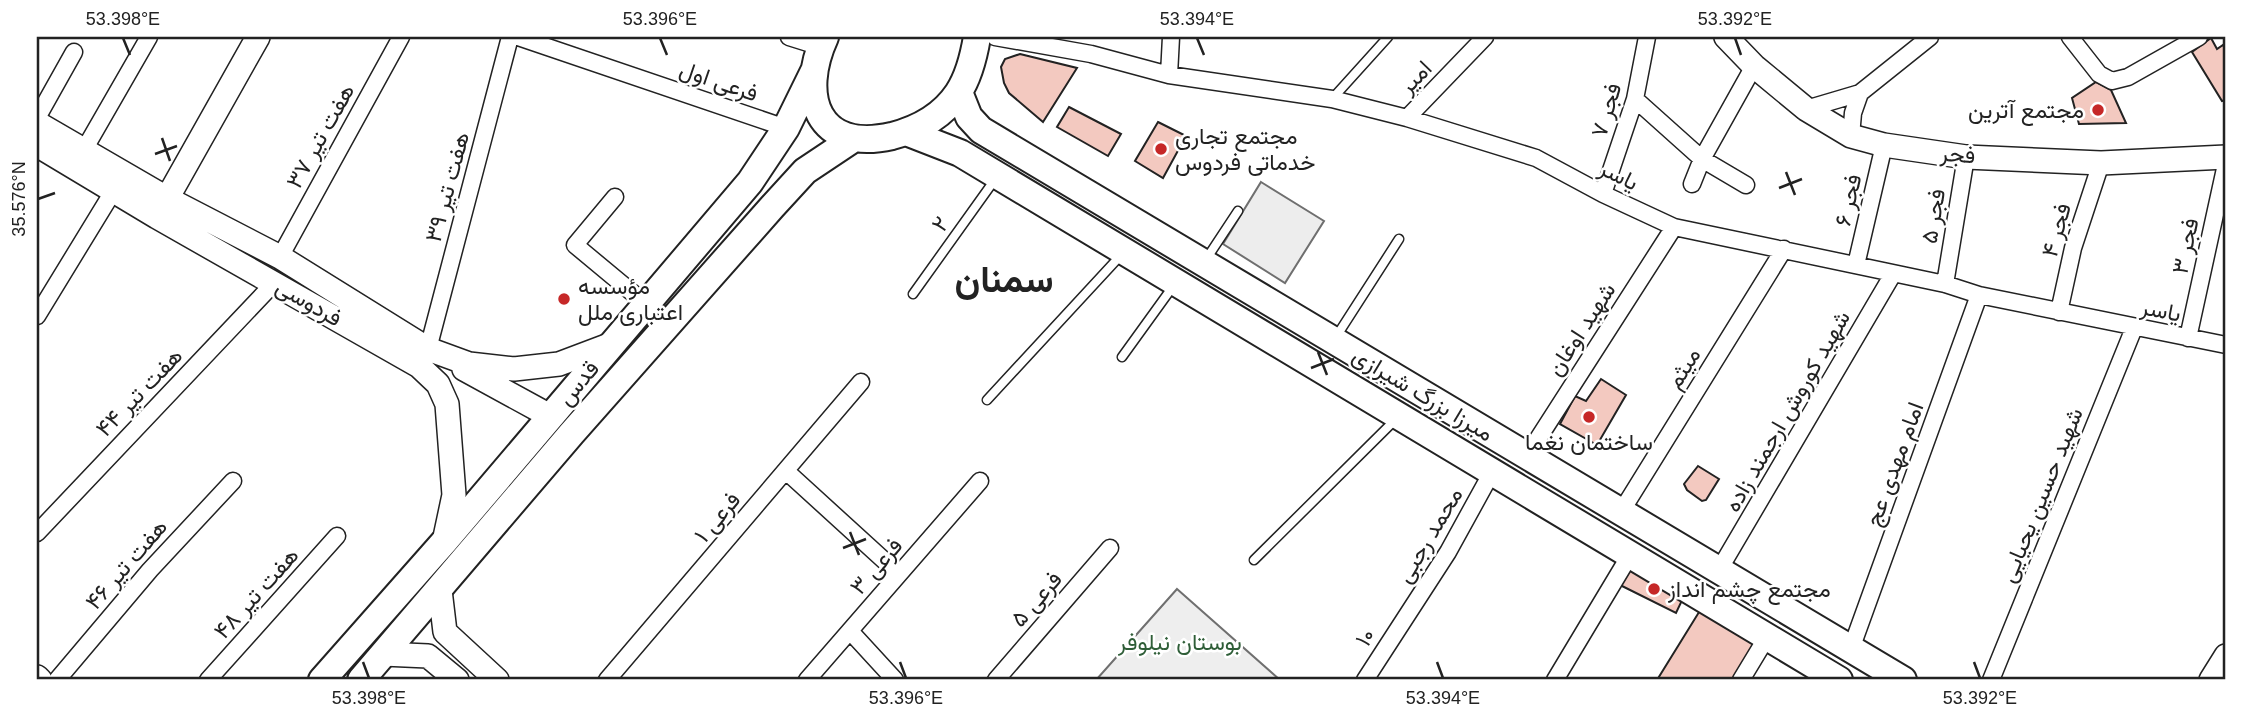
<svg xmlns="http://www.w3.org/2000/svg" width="2263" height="717" viewBox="0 0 2263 717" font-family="Helvetica,Vazirmatn,sans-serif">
  <rect width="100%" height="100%" fill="#fff"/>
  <path fill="#eee" stroke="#6f6f6f" stroke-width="2" d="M1177,589L1280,680H1096Z"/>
  <path fill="#ededed" stroke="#6f6f6f" stroke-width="2" d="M1261,182L1324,221L1285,283L1223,244Z"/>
  <path fill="#f3c9c0" stroke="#222" stroke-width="2" d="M2211,38L2217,49L2223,45L2226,50V100L2222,101L2192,52Z
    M1020,54L1077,68L1043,122L1009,93L1004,83L1001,67L1005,59Z
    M2096,82L2111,90L2126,123L2079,124L2072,98Z
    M1069,107L1121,134L1108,156L1057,127Z
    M1158,122L1186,136L1163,178L1135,161Z
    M1601,379L1626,395L1597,445L1560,424L1575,396L1586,401Z
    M1698,466L1719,479L1706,500L1702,501L1687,490L1684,484Z
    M1635,561L1686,592L1676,613L1620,585Z
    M1704,604L1761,639L1736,680H1657Z"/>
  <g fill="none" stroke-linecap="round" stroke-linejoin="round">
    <defs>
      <path id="lane" d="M1332,99L1388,37
        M1205,261L1238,211
        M913,294L996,178
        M1336,337L1399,239
        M1122,357L1174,285
        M987,400L1122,254
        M1254,560L1397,418"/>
      <path id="street" d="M518,37L786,128
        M789,37L821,47
        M995,37L1091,54L1169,75L1332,99L1407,118L1536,158L1603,194L1674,227L1945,284L1979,295L2226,345
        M2070,37L2099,74L2112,81L2128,77L2199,37
        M1169,75L1171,37
        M1860,93L1930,37
        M1635,99L1702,159L1746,185
        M1806,109L1860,93L1853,113L1851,136
        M37,118L74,52
        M1407,118L1485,37
        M84,150L149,37
        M1692,184L1702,159L1754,66
        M1603,194L1635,99L1647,37
        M615,197L575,245L646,304
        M280,257L401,37
        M1856,265L1884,145
        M1945,284L1966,157
        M2059,312L2073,248L2101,163
        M37,316L114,190
        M2188,338L2226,164
        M428,349L510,37
        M1527,456L1674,227
        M786,471L899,574
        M1621,512L1784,249
        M37,533L275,282
        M1719,570L1893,274
        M850,631L895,680
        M1851,649L1979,295
        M57,680L150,570L233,481
        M208,680L337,536
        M607,680L861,382
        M807,680L980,481
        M996,680L1110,548
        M1365,680L1448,552L1492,472
        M1555,680L1630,555
        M1741,680L1767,637
        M1991,680L2134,328"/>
      <path id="secondary" d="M1726,37L1754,66L1806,109L1851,136L1884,145L1966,157L2101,163L2226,157
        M37,123L168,199L280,257L428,349L469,364L514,369L559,364L612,344
        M37,145L157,217L419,366L438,384L447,404L454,495L444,542
        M160,211L258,37
        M464,369L550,416
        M440,590L445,632L497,680
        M383,654L428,656L457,680
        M37,677L40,680
        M2211,680L2226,656"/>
      <path id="primary" d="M825,37C798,96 817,153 892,136C919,129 942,117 958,93C968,78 974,55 977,37
        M959,92L969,117L981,130L1903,680
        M906,132L960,153L1839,680
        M322,680L444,542L750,182L786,128L814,71
        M361,680L572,433L772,207L805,171L853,139"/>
    </defs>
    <use href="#lane" stroke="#222" stroke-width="11"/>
    <use href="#street" stroke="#222" stroke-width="19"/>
    <use href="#secondary" stroke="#222" stroke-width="26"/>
    <use href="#primary" stroke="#222" stroke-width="30"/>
    <use href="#lane" stroke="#fff" stroke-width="8"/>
    <use href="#street" stroke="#fff" stroke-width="16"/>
    <use href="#secondary" stroke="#fff" stroke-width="23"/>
    <use href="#primary" stroke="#fff" stroke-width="26"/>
  </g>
  <path fill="none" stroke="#222" stroke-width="2.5" d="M123,38L130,55M660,38L667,55M1197,38L1204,55M1735,38L1741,55M162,138L170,161M155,154L177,146M1786,172L1795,195M1779,188L1802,179M38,199L55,193M1318,352L1327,375M1311,368L1334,359M850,532L859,555M843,548L866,539M363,662L369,678M900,662L906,678M1437,662L1443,678M1974,662L1980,678"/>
  <g fill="#c62828" stroke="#fff" stroke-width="2.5">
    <circle cx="2098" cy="110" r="7"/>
    <circle cx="1161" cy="149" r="7"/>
    <circle cx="564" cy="299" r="7"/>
    <circle cx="1589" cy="417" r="7"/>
    <circle cx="1654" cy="589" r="7"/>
  </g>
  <g text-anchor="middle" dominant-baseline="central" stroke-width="5" stroke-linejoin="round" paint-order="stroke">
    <g font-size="23" fill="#222" stroke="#fff">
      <text transform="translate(1415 77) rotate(-46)">امیر</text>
      <text transform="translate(719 81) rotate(19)">فرعی اول</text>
      <text transform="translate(1606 110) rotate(-73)">فجر ۷</text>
      <text transform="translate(320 136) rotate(-61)">هفت تیر ۳۷</text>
      <text transform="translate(1958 154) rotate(5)">فجر</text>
      <text transform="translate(1619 175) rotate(26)">یاسر</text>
      <text transform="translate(447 187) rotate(-75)">هفت تیر ۳۹</text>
      <text transform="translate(1848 200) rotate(-77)">فجر ۶</text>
      <text transform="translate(1933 216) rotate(-81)">فجر ۵</text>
      <text transform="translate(940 224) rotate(-54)">۲</text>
      <text transform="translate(2056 230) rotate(-74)">فجر ۴</text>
      <text transform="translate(2185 246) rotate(-78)">فجر ۳</text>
      <text transform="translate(309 302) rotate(30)">فردوسی</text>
      <text transform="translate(2161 310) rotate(11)">یاسر</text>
      <text transform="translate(1581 329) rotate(-57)">شهید اوغان</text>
      <text transform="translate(1683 368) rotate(-58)">میثم</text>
      <text transform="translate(578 383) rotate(-50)">قدس</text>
      <text transform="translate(139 392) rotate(-46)">هفت تیر ۴۴</text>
      <text transform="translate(1423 394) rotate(31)">میرزا بزرگ شیرازی</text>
      <text transform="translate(1787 411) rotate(-60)">شهید کوروش ارجمند زاده</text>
      <text transform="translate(1894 464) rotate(-70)">امام مهدی عج</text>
      <text transform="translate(2041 495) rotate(-68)">شهید حسین یحیایی</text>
      <text transform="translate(717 517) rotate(-50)">فرعی ۱</text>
      <text transform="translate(1429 535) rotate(-59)">محمد رجبی</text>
      <text transform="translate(126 564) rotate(-49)">هفت تیر ۴۶</text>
      <text transform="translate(876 566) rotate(-49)">فرعی ۳</text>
      <text transform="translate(256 593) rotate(-48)">هفت تیر ۴۸</text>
      <text transform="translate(1036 599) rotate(-49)">فرعی ۵</text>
      <text transform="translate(1365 637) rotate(-57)">۱۰</text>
    </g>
    <g font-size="23" fill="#222" stroke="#fff" text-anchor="start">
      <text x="2084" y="110" text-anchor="end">مجتمع آترین</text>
      <text x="1175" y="136">مجتمع تجاری<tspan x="1175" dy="26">خدماتی فردوس</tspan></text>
      <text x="578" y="286">مؤسسه<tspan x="578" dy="26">اعتباری ملل</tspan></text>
      <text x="1589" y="442" text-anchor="middle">ساختمان نغما</text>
      <text x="1668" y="589">مجتمع چشم انداز</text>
    </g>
    <g font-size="23" fill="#2f5e38" stroke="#fff">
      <text x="1180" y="642">بوستان نیلوفر</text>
    </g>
    <g font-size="37" font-weight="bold" fill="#222" stroke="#fff">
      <text x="1004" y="279">سمنان</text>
    </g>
  </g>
  <rect width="2263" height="717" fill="none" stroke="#ffffff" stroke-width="77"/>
  <rect x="38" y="38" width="2186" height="640" fill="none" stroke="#222" stroke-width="2.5"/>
  <g font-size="18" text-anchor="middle" fill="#222">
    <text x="123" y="25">53.398°E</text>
    <text x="660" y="25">53.396°E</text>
    <text x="1197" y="25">53.394°E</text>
    <text x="1735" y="25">53.392°E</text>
    <text transform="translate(19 199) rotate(-90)" y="6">35.576°N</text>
    <text x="369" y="704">53.398°E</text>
    <text x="906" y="704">53.396°E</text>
    <text x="1443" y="704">53.394°E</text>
    <text x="1980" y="704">53.392°E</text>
  </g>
</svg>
